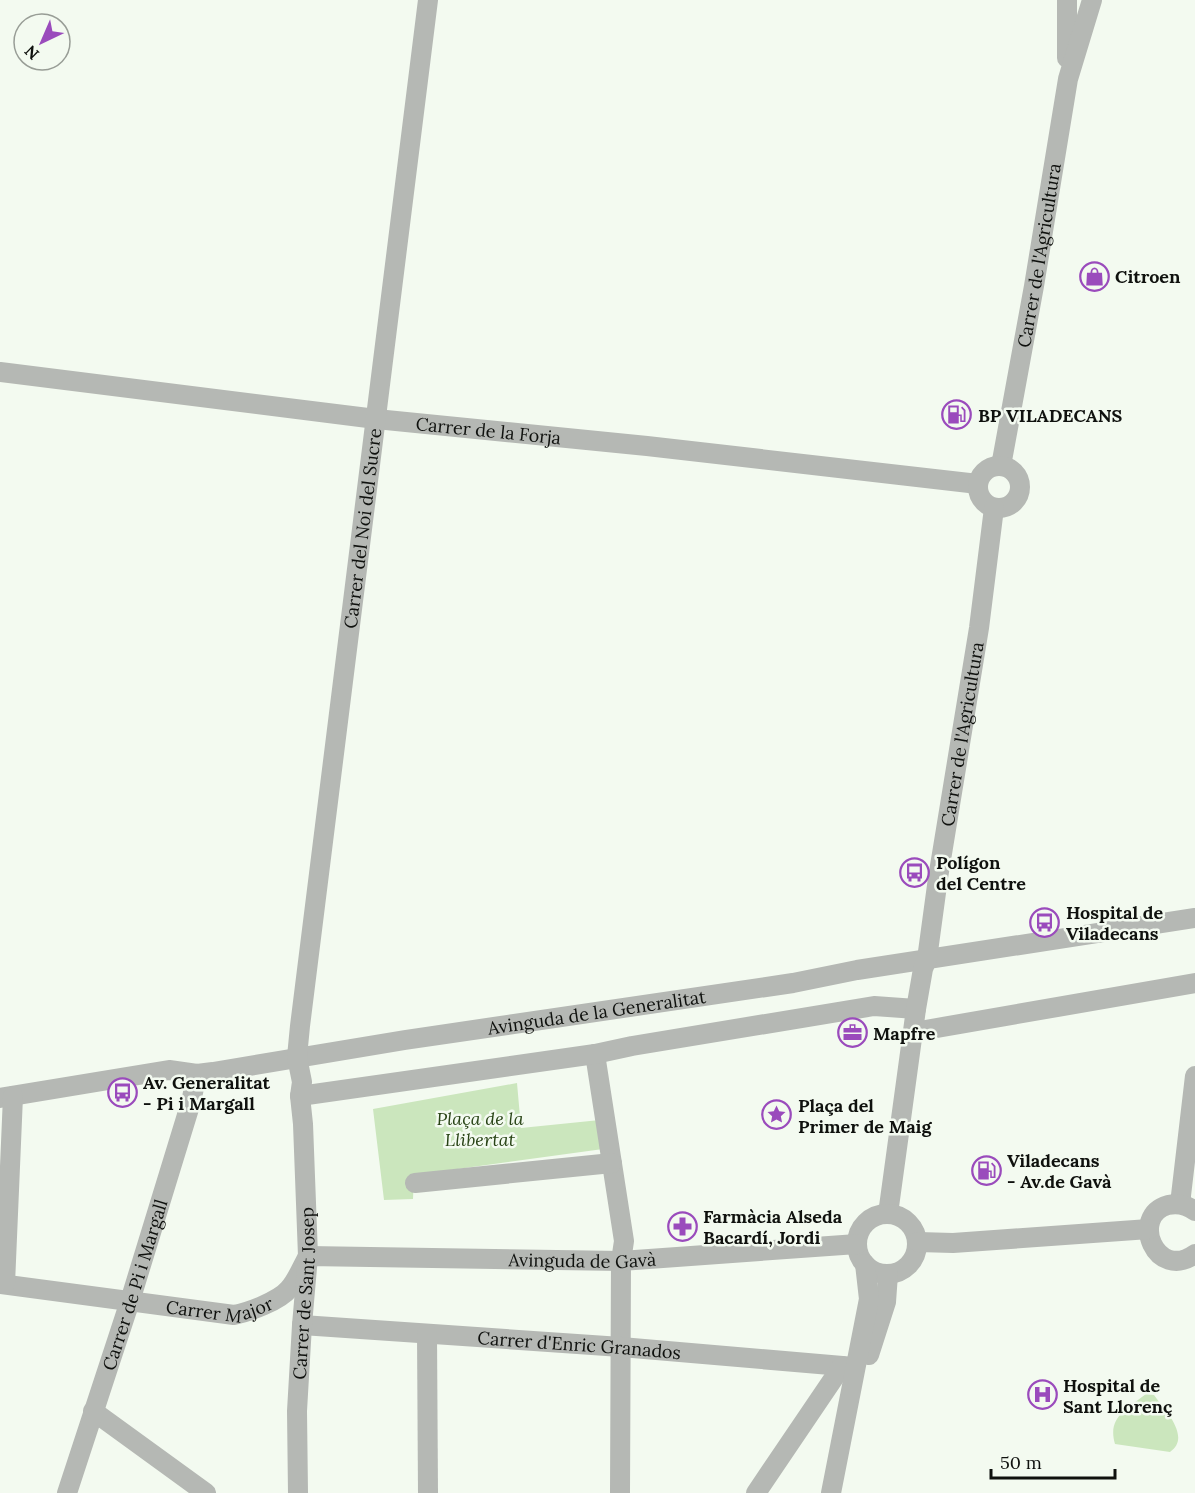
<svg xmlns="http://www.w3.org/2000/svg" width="1195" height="1493" viewBox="0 0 1195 1493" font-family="Lora,serif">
  <rect width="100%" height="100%" fill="#f3faf0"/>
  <path fill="#cbe6bd" d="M517,1083L521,1128L600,1120L603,1149L414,1175L413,1199L384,1200L373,1109Z
    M1146,1394L1154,1395C1164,1409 1192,1437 1170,1452L1115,1444C1107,1417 1127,1409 1146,1394Z"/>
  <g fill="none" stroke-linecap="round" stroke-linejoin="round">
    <g stroke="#b5b8b4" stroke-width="20">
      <path d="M1067,0V58"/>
      <path id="s1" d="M0,372L376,419L647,446L978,484"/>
      <path id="s2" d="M1001,466L1034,286L1068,79L1092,0"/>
      <circle cx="999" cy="487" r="21"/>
      <path d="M914,1032L1195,983"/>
      <path d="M595,1054L624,1241L621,1261L620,1493"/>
      <path d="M300,1096L595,1054L632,1046L874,1006L916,1009"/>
      <path id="s3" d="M0,1098L169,1070L197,1074L213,1072L405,1040L793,983L857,970L1195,918"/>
      <path d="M415,1183L612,1163"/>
      <path d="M1180,1204L1195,1076"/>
      <path d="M1195,1211C1187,1205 1178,1203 1168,1205C1129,1216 1156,1282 1195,1254"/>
      <path id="s4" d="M888,1214L916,1009L923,969L927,959L938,878L979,628L994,508"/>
      <circle cx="887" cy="1244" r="30"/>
      <path d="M918,1242L953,1243L1149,1229"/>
      <path id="s5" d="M0,1284L234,1315C249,1312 279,1301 289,1289C297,1280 302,1267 308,1256L621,1261L857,1244"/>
      <path d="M5,1284L13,1096"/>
      <path id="s6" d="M302,1325L621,1347L854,1367"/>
      <path d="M427,1334L428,1493"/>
      <path d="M869,1355L886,1302L888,1274"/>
      <path d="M93,1411L206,1493"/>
      <path id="s7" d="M67,1493L130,1301L191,1102L197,1074"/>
      <path id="s8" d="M298,1493L297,1411L302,1325L308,1256L303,1124L300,1096L302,1082L297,1057L300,1026L428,0"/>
      <path d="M756,1493L842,1366"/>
      <path d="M831,1493L869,1299L865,1264"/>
    </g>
  </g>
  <defs>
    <symbol id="shop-ring" viewBox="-11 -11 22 22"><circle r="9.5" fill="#f3faf0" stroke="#9a4bbc" stroke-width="1.5"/><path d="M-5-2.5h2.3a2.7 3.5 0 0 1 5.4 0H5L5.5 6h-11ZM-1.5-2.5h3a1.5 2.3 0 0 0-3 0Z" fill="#9a4bbc"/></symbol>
    <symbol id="fuel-ring" viewBox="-11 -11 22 22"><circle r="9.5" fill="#f3faf0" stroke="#9a4bbc" stroke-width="1.5"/><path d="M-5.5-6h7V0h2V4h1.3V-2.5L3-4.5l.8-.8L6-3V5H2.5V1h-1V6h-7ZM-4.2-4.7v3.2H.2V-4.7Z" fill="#9a4bbc"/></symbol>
    <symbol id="bus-ring" viewBox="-11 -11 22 22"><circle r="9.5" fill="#f3faf0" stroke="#9a4bbc" stroke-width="1.5"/><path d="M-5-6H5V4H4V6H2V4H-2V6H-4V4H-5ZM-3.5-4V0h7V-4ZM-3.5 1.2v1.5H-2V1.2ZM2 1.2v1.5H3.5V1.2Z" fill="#9a4bbc"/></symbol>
    <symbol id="office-ring" viewBox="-11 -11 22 22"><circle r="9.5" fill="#f3faf0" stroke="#9a4bbc" stroke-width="1.5"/><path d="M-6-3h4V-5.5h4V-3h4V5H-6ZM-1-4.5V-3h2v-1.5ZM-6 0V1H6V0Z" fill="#9a4bbc"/></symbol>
    <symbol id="sight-ring" viewBox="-11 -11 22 22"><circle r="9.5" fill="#f3faf0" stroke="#9a4bbc" stroke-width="1.5"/><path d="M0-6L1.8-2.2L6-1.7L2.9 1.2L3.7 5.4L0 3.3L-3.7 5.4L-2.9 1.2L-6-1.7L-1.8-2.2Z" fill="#9a4bbc"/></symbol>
    <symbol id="pharmacy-ring" viewBox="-11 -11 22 22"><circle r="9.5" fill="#f3faf0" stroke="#9a4bbc" stroke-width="1.5"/><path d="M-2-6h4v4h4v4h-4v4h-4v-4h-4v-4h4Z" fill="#9a4bbc"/></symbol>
    <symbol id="hospital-ring" viewBox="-11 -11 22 22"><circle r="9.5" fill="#f3faf0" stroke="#9a4bbc" stroke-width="1.5"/><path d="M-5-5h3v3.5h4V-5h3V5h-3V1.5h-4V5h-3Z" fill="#9a4bbc"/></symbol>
  </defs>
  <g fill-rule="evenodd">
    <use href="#shop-ring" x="1078" y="260" width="33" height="33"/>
    <use href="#fuel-ring" x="940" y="398" width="33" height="33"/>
    <use href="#bus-ring" x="898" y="856" width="33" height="33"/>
    <use href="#bus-ring" x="1028" y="906" width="33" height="33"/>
    <use href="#office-ring" x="836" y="1016" width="33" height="33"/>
    <use href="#bus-ring" x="106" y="1076" width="33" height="33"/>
    <use href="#sight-ring" x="760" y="1098" width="33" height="33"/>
    <use href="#fuel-ring" x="970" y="1154" width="33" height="33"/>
    <use href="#pharmacy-ring" x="666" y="1210" width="33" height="33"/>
    <use href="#hospital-ring" x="1026" y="1378" width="33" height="33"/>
  </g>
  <g text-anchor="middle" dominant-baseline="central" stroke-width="5" stroke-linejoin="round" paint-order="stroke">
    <g font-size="18" fill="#0f110e" stroke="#f3faf0">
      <text stroke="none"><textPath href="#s2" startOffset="214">Carrer de l'Agricultura</textPath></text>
      <text stroke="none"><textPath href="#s1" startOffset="492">Carrer de la Forja</textPath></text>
      <text stroke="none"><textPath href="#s8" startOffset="970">Carrer del Noi del Sucre</textPath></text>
      <text stroke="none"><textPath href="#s4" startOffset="486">Carrer de l'Agricultura</textPath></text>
      <text stroke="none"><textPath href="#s3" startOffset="604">Avinguda de la Generalitat</textPath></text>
      <text stroke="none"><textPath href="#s5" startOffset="610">Avinguda de Gavà</textPath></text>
      <text stroke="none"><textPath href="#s7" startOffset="219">Carrer de Pi i Margall</textPath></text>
      <text stroke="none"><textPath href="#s8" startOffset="200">Carrer de Sant Josep</textPath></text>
      <text stroke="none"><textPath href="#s5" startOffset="222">Carrer Major</textPath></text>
      <text stroke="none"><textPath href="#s6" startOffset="278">Carrer d'Enric Granados</textPath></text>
    </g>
    <g font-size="18" font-weight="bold" fill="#0f110e" stroke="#f3faf0" text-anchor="start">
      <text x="1115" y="276">Citroen</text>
      <text x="978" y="415">BP VILADECANS</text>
      <text x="936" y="862">Polígon<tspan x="936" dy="21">del Centre</tspan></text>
      <text x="1066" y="912">Hospital de<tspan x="1066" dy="21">Viladecans</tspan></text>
      <text x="873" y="1033">Mapfre</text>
      <text x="143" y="1082">Av. Generalitat<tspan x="143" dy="21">- Pi i Margall</tspan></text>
      <text x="798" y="1105">Plaça del<tspan x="798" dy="21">Primer de Maig</tspan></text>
      <text x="1007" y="1160">Viladecans<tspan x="1007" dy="21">- Av.de Gavà</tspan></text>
      <text x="703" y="1216">Farmàcia Alseda<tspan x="703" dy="21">Bacardí, Jordi</tspan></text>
      <text x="1063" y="1385">Hospital de<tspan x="1063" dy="21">Sant Llorenç</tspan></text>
    </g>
    <g font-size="18" font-style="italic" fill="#284315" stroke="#f3faf0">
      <text x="480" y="1118">Plaça de la<tspan x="480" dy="21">Llibertat</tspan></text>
    </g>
  </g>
  <g transform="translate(42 42) rotate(224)"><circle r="28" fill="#f3faf0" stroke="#989d96" stroke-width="1.5"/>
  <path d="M0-4.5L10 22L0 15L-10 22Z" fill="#9a4bbc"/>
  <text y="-9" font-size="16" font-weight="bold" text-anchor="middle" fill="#0f110e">N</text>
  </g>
  <path d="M991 1469v9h124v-9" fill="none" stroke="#0f110e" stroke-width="3"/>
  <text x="1000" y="1469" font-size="18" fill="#0f110e" stroke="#f3faf0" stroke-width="4.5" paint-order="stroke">50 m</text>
</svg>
